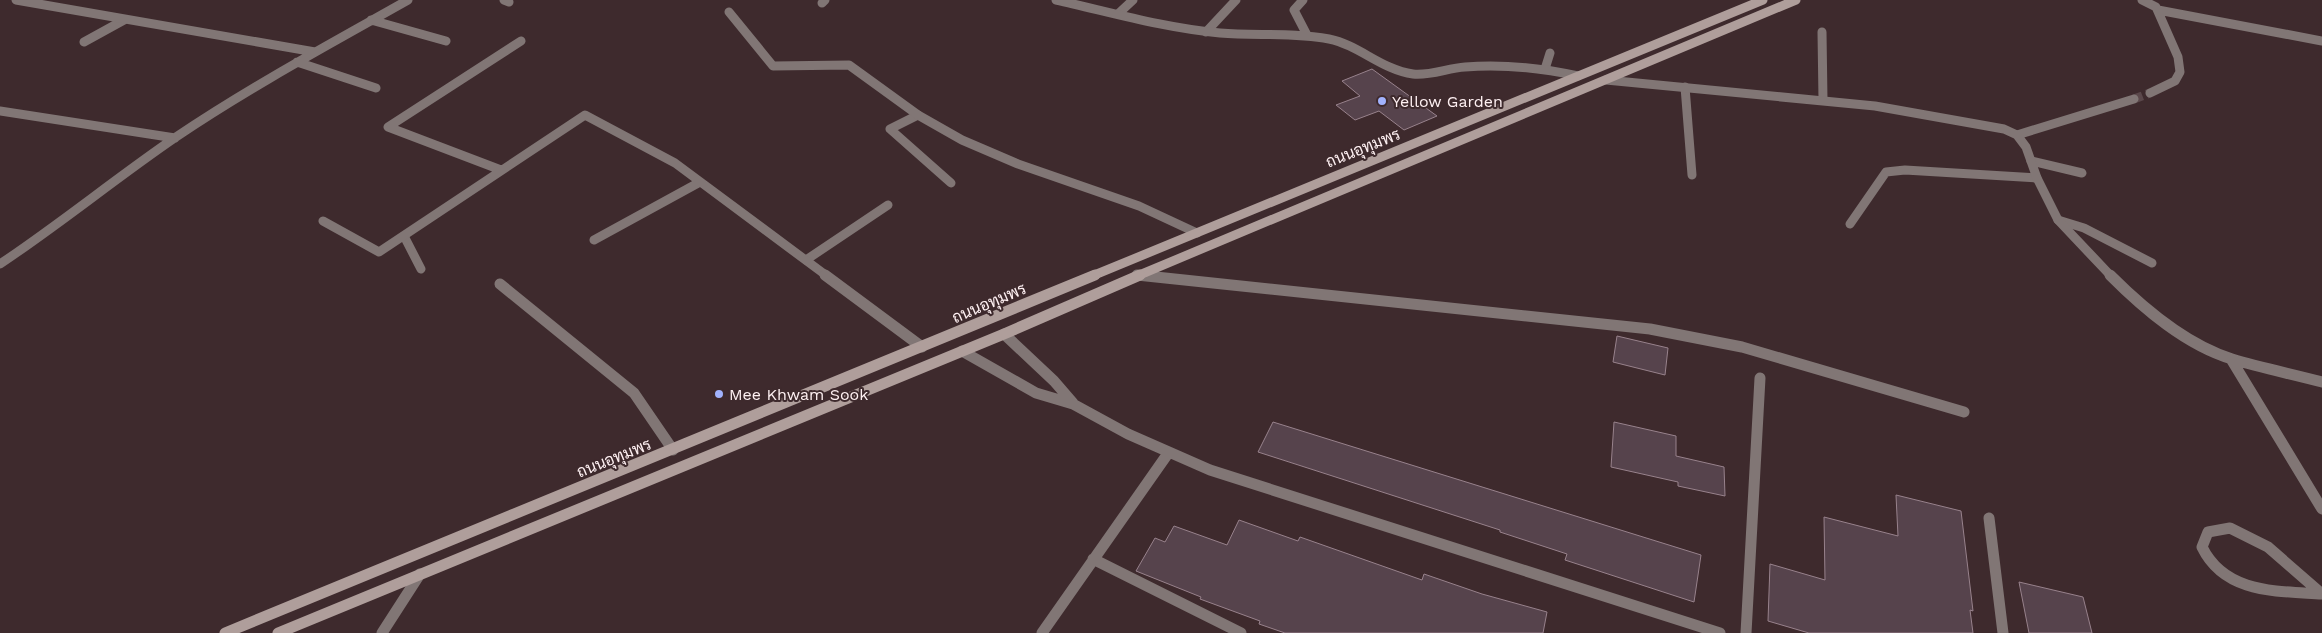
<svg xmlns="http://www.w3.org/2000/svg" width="2322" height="633" viewBox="0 0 2322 633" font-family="'Work Sans',Sarabun,sans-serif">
  <rect width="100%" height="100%" fill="#3e2a2d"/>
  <path fill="#56434c" stroke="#98828c" d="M1372,69L1437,116L1404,130L1379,111L1355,120L1336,105L1360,96L1342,81Z
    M1617,336L1668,348L1665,375L1613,362Z
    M1273,422L1701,555L1694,602L1565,560L1567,554L1500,532V530L1258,452Z
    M1614,422L1676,436V456L1724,467L1725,496L1678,486V482L1611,467Z
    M1896,495L1961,511L1973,611L1970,610L1973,633H1809L1768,621L1770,564L1825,580L1824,517L1898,536Z
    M1239,520L1298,541L1300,537L1422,580L1424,574L1482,594L1547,612L1543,633H1285L1259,624L1260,621L1200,599L1201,597L1136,571L1155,538L1165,542L1174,526L1227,545Z
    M2019,582L2083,597L2092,633H2029Z"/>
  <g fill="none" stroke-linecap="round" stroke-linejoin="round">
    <path stroke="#5b484b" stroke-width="9" stroke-dasharray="9 4.5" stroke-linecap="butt" d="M2134,99L2150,93"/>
    <path stroke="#817675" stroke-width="9" d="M1118,14L1133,0
      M1206,32L1236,0
      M1822,32L1823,100
      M84,42L124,20
      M1545,69L1550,53
      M1685,87L1692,175
      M918,115L890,129L951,183
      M2031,161L2082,173
      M2058,220L2084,228L2152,263
      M1850,224L1886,172L1905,170L2037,178
      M404,236L421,269
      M806,260L888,205"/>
    <path stroke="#817675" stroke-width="11" d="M2230,528L2268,547L2322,594C2277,591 2225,594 2202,547L2208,532Z"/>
    <path stroke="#817675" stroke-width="9" d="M16,0L315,52
      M504,0L509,2
      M1056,0C1110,12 1164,28 1220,33C1256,36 1293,32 1329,39C1359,45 1382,70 1413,74C1430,76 1448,68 1465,67C1503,64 1541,68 1578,76
      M1303,0L1294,10L1307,35
      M2142,0L2156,7L2178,57L2180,72L2175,81L2150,93
      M822,3L825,0
      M2158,10L2322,41
      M729,12L773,66L849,65L918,115L962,140L1018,164L1139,206L1197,233
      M371,20L446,41
      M297,62L376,88
      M1606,80L1875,106L2004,129L2017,135L2026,147L2037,178L2058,220L2111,276
      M0,111L175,138
      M2017,135L2134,99
      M501,170L388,127L521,41
      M323,221L379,252L585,115L675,163L827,276
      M594,240L700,182
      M0,264C60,224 116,178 176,137C250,87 330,44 408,0
      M1137,275L1147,276"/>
    <path stroke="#817675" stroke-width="11" d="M825,275L922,347
      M1137,275L1650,329L1742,347L1964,412
      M2110,275C2144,309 2186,345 2232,359C2262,368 2292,374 2322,382
      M500,284L634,393L673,450
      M1004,334L1054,381L1073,403
      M962,351L1036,393L1073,404L1128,434L1210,470L1720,633
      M2231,359L2322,509
      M1989,518L2003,633
      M1093,559L1241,633
      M382,633L420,574
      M1042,633L1169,452
      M1746,633L1760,378"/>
    <path stroke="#af9e9b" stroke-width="9" d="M1092,276L1763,0
      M1137,276L1796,0"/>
    <path stroke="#af9e9b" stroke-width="11" d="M225,633L1095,275
      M278,633L1004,334L1140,275"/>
  </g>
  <g fill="#a1b2fd" stroke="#3e2a2d" stroke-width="2">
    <circle cx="1382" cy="101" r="5"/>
    <circle cx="719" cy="394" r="5"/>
  </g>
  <g text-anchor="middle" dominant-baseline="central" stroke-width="4" stroke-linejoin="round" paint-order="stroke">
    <g font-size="16" fill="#fef0f2" stroke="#3e2a2d" text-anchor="start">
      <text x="1392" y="101">Yellow Garden</text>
      <text x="729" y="394">Mee Khwam Sook</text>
    </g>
    <g font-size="16" fill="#fef0f2" stroke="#3e2a2d">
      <text transform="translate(1363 148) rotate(-22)">ถนนอุทุมพร</text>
      <text transform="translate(989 303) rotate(-23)">ถนนอุทุมพร</text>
      <text transform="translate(614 458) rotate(-22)">ถนนอุทุมพร</text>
    </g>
  </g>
</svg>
